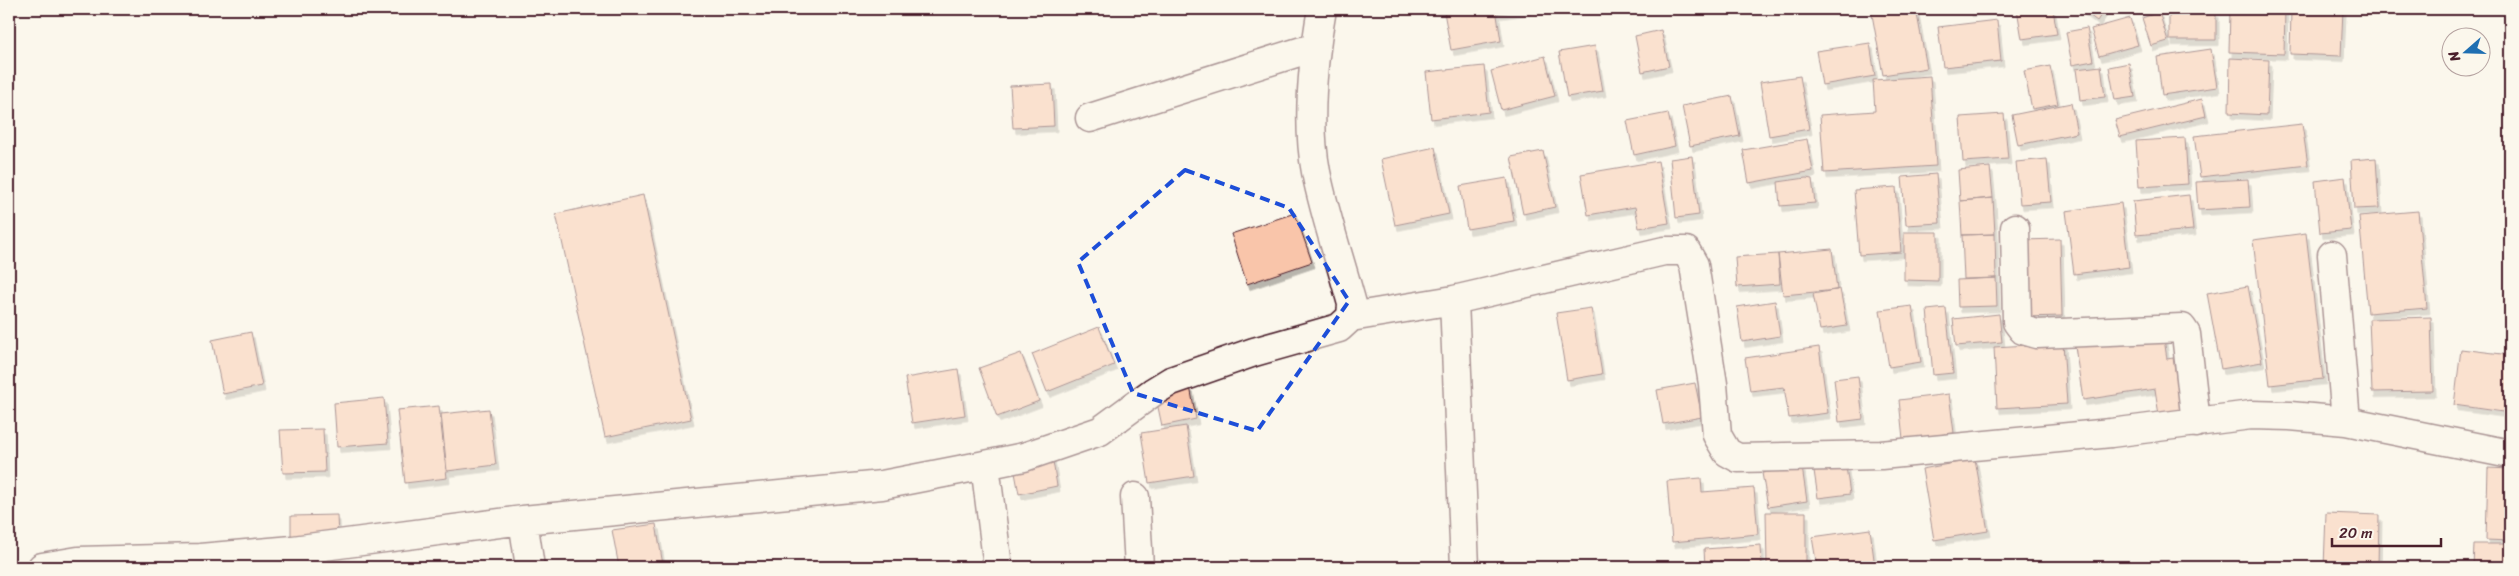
<svg xmlns="http://www.w3.org/2000/svg" width="2519" height="576" viewBox="0 0 2519 576" font-family="Sriracha,sans-serif">
  <defs>
    <filter id="shadow"><feDropShadow dx="3" dy="5.5" stdDeviation="0" flood-color="#0004"/></filter>
  </defs>
  <rect width="100%" height="100%" fill="#fbf7ec"/>
  <filter id="ink" filterUnits="userSpaceOnUse"><feTurbulence type="fractalNoise" baseFrequency=".02" numOctaves="2"/><feDisplacementMap in="SourceGraphic" scale="10" xChannelSelector="R" yChannelSelector="G"/><feConvolveMatrix kernelMatrix="1 2 1 2 8 2 1 2 1" color-interpolation-filters="sRGB"/></filter>
  <g filter="url(#ink)">
    <path fill="#f9c5aa" stroke="#4a1f2b" filter="url(#shadow)" d="M1462,9H1496L1501,41L1451,50L1444,12Z
      M1497,9H1528L1498,13Z
      M1871,9H1916L1927,68L1883,75Z
      M1969,9H2000L1969,11Z
      M2017,9H2053L2057,34L2022,39Z
      M2081,9H2105L2097,21Z
      M2230,9H2285L2284,54L2229,52Z
      M2291,9H2343L2341,56L2290,54Z
      M2159,12L2168,41L2151,46L2142,18Z
      M2169,12H2216V40H2169Z
      M2130,18L2138,45L2099,56L2091,29Z
      M1997,20L2001,61L1943,67L1938,27Z
      M2087,28L2093,61L2072,65L2066,32Z
      M1661,30L1669,66L1642,72L1635,36Z
      M1870,43L1875,76L1822,85L1816,51Z
      M1595,46L1603,91L1567,97L1559,52Z
      M2211,49L2217,87L2162,95L2157,57Z
      M1545,56L1555,96L1501,110L1491,71Z
      M2230,58L2269,60L2267,115L2229,113Z
      M2129,63L2135,97L2115,100L2109,67Z
      M1484,66L1489,112L1431,119L1426,72Z
      M2050,66L2058,104L2032,109L2024,71Z
      M2101,66L2105,97L2080,100L2076,69Z
      M1800,76L1809,129L1769,136L1760,82Z
      M1930,76L1936,166L1824,173L1820,115L1875,111L1873,80Z
      M1052,84L1054,126L1013,128L1010,86Z
      M1732,96L1740,136L1690,146L1682,106Z
      M2202,99L2206,116L2120,137L2115,120Z
      M2071,103L2077,133L2018,145L2012,115Z
      M1668,113L1675,146L1634,155L1627,121Z
      M2004,114L2008,159L1963,162L1960,117Z
      M2302,124L2308,165L2200,177L2194,136Z
      M2185,138L2188,184L2139,187L2136,141Z
      M1807,139L1813,171L1749,183L1743,150Z
      M1435,147L1449,214L1395,225L1381,159Z
      M1543,151L1555,207L1523,214L1511,157Z
      M1692,156L1699,215L1676,218L1670,159Z
      M2376,158L2379,208L2354,209L2351,160Z
      M2047,159L2051,202L2020,204L2016,162Z
      M1658,161L1669,223L1639,228L1635,207L1588,215L1581,174Z
      M1990,167L1993,198L1960,201L1958,170Z
      M1936,174L1940,223L1906,225L1902,177Z
      M2345,177L2351,230L2320,233L2315,181Z
      M1507,178L1514,221L1467,229L1460,186Z
      M1806,178L1812,179L1815,203L1780,206L1778,182Z
      M2248,179L2250,207L2198,210L2196,182Z
      M1896,187L1901,252L1859,255L1854,190Z
      M643,195L691,419L605,437L556,214Z
      M2189,195L2193,230L2136,235L2133,201Z
      M1993,198L1995,234L1962,235L1960,201Z
      M2121,203L2129,267L2074,274L2066,211Z
      M2418,211L2427,308L2368,313L2359,216Z
      M1295,213L1312,262L1247,284L1231,234Z
      M1904,232H1938V281L1904,280Z
      M2306,233L2323,379L2270,385L2253,240Z
      M1995,234L1996,278L1964,279L1962,235Z
      M2060,239L2062,316L2024,317L2021,240Z
      M1832,249L1837,290L1783,295L1778,254Z
      M1778,254L1780,284L1737,287L1735,257Z
      M1996,278L1997,306L1958,307L1957,280Z
      M2248,286L2262,362L2221,369L2207,293Z
      M1840,289L1847,326L1820,330L1813,294Z
      M1775,301L1780,336L1742,342L1737,307Z
      M1912,306L1921,362L1889,367L1880,310Z
      M1591,308L1602,374L1567,380L1556,313Z
      M1946,308L1953,373L1933,375L1927,310Z
      M1999,314L2002,342L1956,346L1953,319Z
      M2431,317L2433,391L2372,392L2369,319Z
      M1099,327L1114,365L1047,392L1032,354Z
      M251,332L262,386L223,394L212,340Z
      M2163,332L2167,359L2173,358L2183,418L2160,422L2155,389L2083,400L2075,346Z
      M2063,343L2067,404L1997,408L1994,347Z
      M1819,347L1828,413L1789,418L1784,387L1750,391L1745,358Z
      M2461,349L2510,355V413L2454,405Z
      M1021,353L1039,401L997,417L979,368Z
      M958,369L965,415L912,423L905,378Z
      M1858,376L1863,419L1839,422L1834,379Z
      M1695,383L1702,417L1663,424L1657,390Z
      M1190,386L1196,419L1162,426L1155,393Z
      M1949,394L1954,433L1903,439L1899,400Z
      M384,398L388,443L337,447L334,403Z
      M439,406L447,478L405,483L397,410Z
      M489,409L496,465L447,471L441,414Z
      M1186,426L1194,476L1149,483L1141,433Z
      M323,429L325,472L283,473L280,430Z
      M1052,455L1057,486L1019,494L1013,462Z
      M1975,459L1988,531L1934,540L1922,469Z
      M1845,460L1850,494L1818,498L1813,464Z
      M1802,467L1807,501L1768,507L1762,473Z
      M2488,468L2510,469V541L2486,540Z
      M1701,478L1702,492L1754,488L1758,534L1672,542L1667,481Z
      M1766,512H1806V567H1767Z
      M2326,513L2379,515L2378,567H2324Z
      M337,515L338,538L291,539V516Z
      M656,524L663,565L619,567L612,530Z
      M1870,529L1875,567H1817L1812,537Z
      M2474,544H2510V567H2473Z
      M1761,545L1762,567H1705L1704,549Z
      M509,565L510,567H489Z"/>
    <g fill="none" stroke-linecap="round" stroke-linejoin="round">
      <defs>
        <path id="minor" d="M1090,118L1302,51L1316,49
          M2015,228L2017,322L2023,330L2037,334L2182,328L2186,334L2196,423
          M2332,255L2346,421
          M1454,300L1465,567
          M1351,317L1454,300L1664,251H1686L1694,265L1713,384L1717,435L1727,452L1738,458L1881,455L2111,433L2251,415L2290,416L2346,421L2510,454
          M985,465L998,567
          M1135,497L1139,567
          M523,520L530,567
          M42,567L78,561L200,558L293,550L523,520L882,485L985,465L1024,457L1100,431L1153,392L1171,381L1254,352L1339,328L1351,317L1352,304C1340,260 1325,216 1316,172C1306,120 1313,60 1322,9"/>
      </defs>
      <use href="#minor" stroke="#4a1f2b" stroke-width="31"/>
      <use href="#minor" stroke="#fbf7ec" stroke-width="28"/>
    </g>
  </g>
  <path d="M0 0H2519V576H0ZM1185,170L1289,208L1349,301L1257,431L1133,393L1078,262Z" fill="#fbf7ec" fill-opacity=".55" fill-rule="evenodd"/>
  <path fill="none" stroke="#1d4ed8" stroke-width="4" stroke-dasharray="10 6" stroke-linejoin="round" d="M1185,170L1289,208L1349,301L1257,431L1133,393L1078,262Z"/>
  <rect width="2519" height="576" fill="none" stroke="#fbf7ec" stroke-width="30"/>
  <rect x="15" y="15" width="2489" height="546" fill="none" stroke="#4a1f2b" stroke-width="2" filter="url(#ink)"/>
  <g transform="translate(2466 52) rotate(250)"><circle r="24" fill="#fbf7ec" stroke="#b4a19f"/>
  <path d="M0-4L9 19L0 12L-9 19Z" fill="#1f6fb2"/>
  <text y="-8" font-size="14" font-weight="bold" text-anchor="middle" fill="#4a1f2b">N</text>
  </g>
  <path d="M2332 538v8h109v-8" fill="none" stroke="#4a1f2b" stroke-width="2.5"/>
  <text x="2339" y="538" font-size="15" fill="#4a1f2b" stroke="#fbf7ec" stroke-width="4" paint-order="stroke">20 m</text>
</svg>
